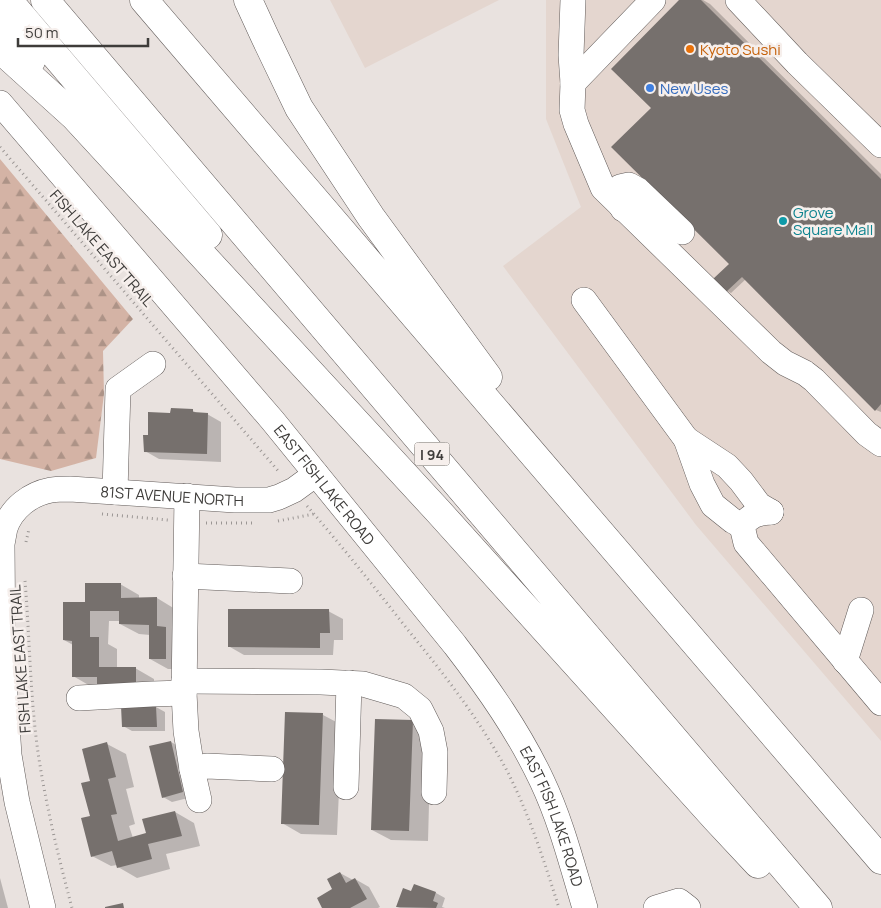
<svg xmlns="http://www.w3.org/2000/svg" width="881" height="908" viewBox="0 0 881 908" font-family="Manrope,sans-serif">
  <defs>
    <pattern id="forest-firs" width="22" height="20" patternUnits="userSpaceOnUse" patternTransform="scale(1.25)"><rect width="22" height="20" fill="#d4b3a5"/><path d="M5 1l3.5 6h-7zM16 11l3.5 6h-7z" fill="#ad9387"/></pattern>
  </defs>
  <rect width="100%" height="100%" fill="#e9e2df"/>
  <path fill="#e4d6cf" d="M330,0H499L365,68Z
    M546,0H881V741L696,525L503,266L581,207L546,119Z"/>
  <path fill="url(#forest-firs)" d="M0,159L133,319L103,351L104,394L96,458L51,471L0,459Z"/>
  <path fill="#0003" d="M680,0H703L710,4L881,174V412L876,410L746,279L731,293L727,291L715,279L734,268L652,108Z
    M192,410L198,414H207L221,422V462L159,459L145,451L150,437Z
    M120,584L139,595V599L157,598L175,609L184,669H168L150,659V635L139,634L120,624V621H109L108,644L117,649V668H135L154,679V699L92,687L73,676V645L64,640L86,603Z
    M328,611L343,619V640H334L333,655H244L230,647Z
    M123,707H156L165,712V731H132L123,726Z
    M323,715L342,725L337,835L301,834L282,823Z
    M413,721L431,732L428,841L391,840L372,830Z
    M171,742L180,747L192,797L172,802L163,797Z
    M107,744L126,754L134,787L126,789L135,824L129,826L133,838L147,834L144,820L175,812L194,823L200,846L166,854L170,869L137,878L118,867L117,865L111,866L92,856V781Z
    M340,873L353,880L355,879L369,887L380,907L378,908H323L334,890Z
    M0,878L8,908H0Z
    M414,886L436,893L445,898L442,907L445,908H400L397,907L412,892Z"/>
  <path fill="#76706d" d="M679,0H701L881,179V404L875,411L742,277L726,292L713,279L729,264L611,147L651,108L611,69Z
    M171,408L193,409V412L208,413L207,454L144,452L143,435H148V412L170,413Z
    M85,583H121V598L157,597V626L166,627V659H149V625L119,624V611H90V637H99V667H136V689L97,688V677H72V641L63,640V602H85Z
    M228,609H329L330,633H320V648L228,647Z
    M121,706H156L157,727H122Z
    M285,712L323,713L319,825L281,824Z
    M375,719L413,720L409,831L371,830Z
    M171,741L183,792L162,798L149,746Z
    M107,742L116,777L108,779L117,814L111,815L118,841L146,833L142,819L175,811L182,836L148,844L152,859L117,868L112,851L91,857L81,818L90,816L81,783L90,781L82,749Z
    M340,872L346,883L355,878L367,899L350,908H322L317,898L332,889L327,879Z
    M414,884L436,892L433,901L438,903L436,908L396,907L403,888L411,891Z
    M123,903L124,908H105V907Z"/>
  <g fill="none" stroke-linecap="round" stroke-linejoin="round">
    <defs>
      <g id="minor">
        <path d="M573,0L571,55L573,83L572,110L576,124L603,188L771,352L785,363L805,373L814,380L867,434L881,444"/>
        <path d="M738,0L797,63L881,145"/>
        <path d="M573,83L653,0"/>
        <path id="s1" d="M0,103L273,421L455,645C488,688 519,732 542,781C561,821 572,865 585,908"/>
        <path d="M623,209L616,196L617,191L620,187L629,185L638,190L682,232"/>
        <path d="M584,300L686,439L702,484L713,505L733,521L742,526"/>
        <path d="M686,439L727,466L741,481L759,505L771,512"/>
        <path d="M115,492L118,389L153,364"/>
        <path d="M187,496L184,693L186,731L192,769L199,800"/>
        <path d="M771,512C757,513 750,515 742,526L746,543L881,703"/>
        <path d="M185,576L290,581"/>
        <path d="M845,661L861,610"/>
        <path d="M184,681L321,682L363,684L404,696L420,709L431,731L435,752L434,792"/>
        <path d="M79,698L152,694L184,693"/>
        <path d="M192,769L207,766L272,769"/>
        <path d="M346,787L349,683"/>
        <path id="s2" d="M43,908L17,802L9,755L3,665L2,544C3,539 4,533 5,528C12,508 30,494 51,490C57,489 64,489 70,489L235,500H269L279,497L294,490L316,474"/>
        <path d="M656,908L679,901L688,908"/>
      </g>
      <path id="highway" d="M8,0L208,235
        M45,0L818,908
        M144,0C389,287 636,572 881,860
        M248,0L265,37L299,108L371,217L488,377
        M0,20L31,61
        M0,49L74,116L438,511L716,819L758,864"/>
    </defs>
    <use href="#minor" stroke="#615b59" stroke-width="26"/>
    <use href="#highway" stroke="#615b59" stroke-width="29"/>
    <path stroke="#9b9694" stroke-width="3" stroke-dasharray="1 4" stroke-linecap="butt" d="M0,147L280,473
      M307,506C342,546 375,588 408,630C444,674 479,719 506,769C529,813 544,861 559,908
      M102,514L168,520
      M278,521L314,514
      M206,523H254
      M26,542L29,529
      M25,581C30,640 30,701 39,759C47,810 59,859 72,908"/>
    <use href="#minor" stroke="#fff" stroke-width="25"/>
    <use href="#highway" stroke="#fff" stroke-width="28"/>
  </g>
  <circle fill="#e8710a" stroke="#f6efec" stroke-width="2" cx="690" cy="49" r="5"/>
  <circle fill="#3f7fe0" stroke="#f6efec" stroke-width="2" cx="650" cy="88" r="5"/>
  <circle fill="#0f9aa8" stroke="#f6efec" stroke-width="2" cx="783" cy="221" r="5"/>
  <g text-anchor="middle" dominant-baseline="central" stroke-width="5" stroke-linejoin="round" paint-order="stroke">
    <rect fill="#f6efec" stroke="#75726f" stroke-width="1" x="414.5" y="442.5" width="35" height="23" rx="4"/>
    <g font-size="14" font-weight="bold" fill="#3e3c3a">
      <text x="432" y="454">I 94</text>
    </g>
    <g font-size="15" fill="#c56008" stroke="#f6efec" text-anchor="start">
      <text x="700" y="49">Kyoto Sushi</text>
    </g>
    <g font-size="15" fill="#366cbe" stroke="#f6efec" text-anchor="start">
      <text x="660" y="88">New Uses</text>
    </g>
    <g font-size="15" fill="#0d838f" stroke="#f6efec" text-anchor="start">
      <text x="793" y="212">Grove<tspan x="793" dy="17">Square Mall</tspan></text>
    </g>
    <g font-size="15" fill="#3e3c3a" stroke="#f6efec">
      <text transform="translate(102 248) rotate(49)">FISH LAKE EAST TRAIL</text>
      <text stroke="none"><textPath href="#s1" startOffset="501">EAST FISH LAKE ROAD</textPath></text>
      <text stroke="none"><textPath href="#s2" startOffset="568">81ST AVENUE NORTH</textPath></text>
      <text transform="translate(20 659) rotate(-94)">FISH LAKE EAST TRAIL</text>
      <text stroke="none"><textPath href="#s1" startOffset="906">EAST FISH LAKE ROAD</textPath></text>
    </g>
  </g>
  <path d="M18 38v8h130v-8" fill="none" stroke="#3e3c3a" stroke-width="2.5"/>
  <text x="25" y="38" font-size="15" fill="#3e3c3a" stroke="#f6efec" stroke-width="4" paint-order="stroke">50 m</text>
</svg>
